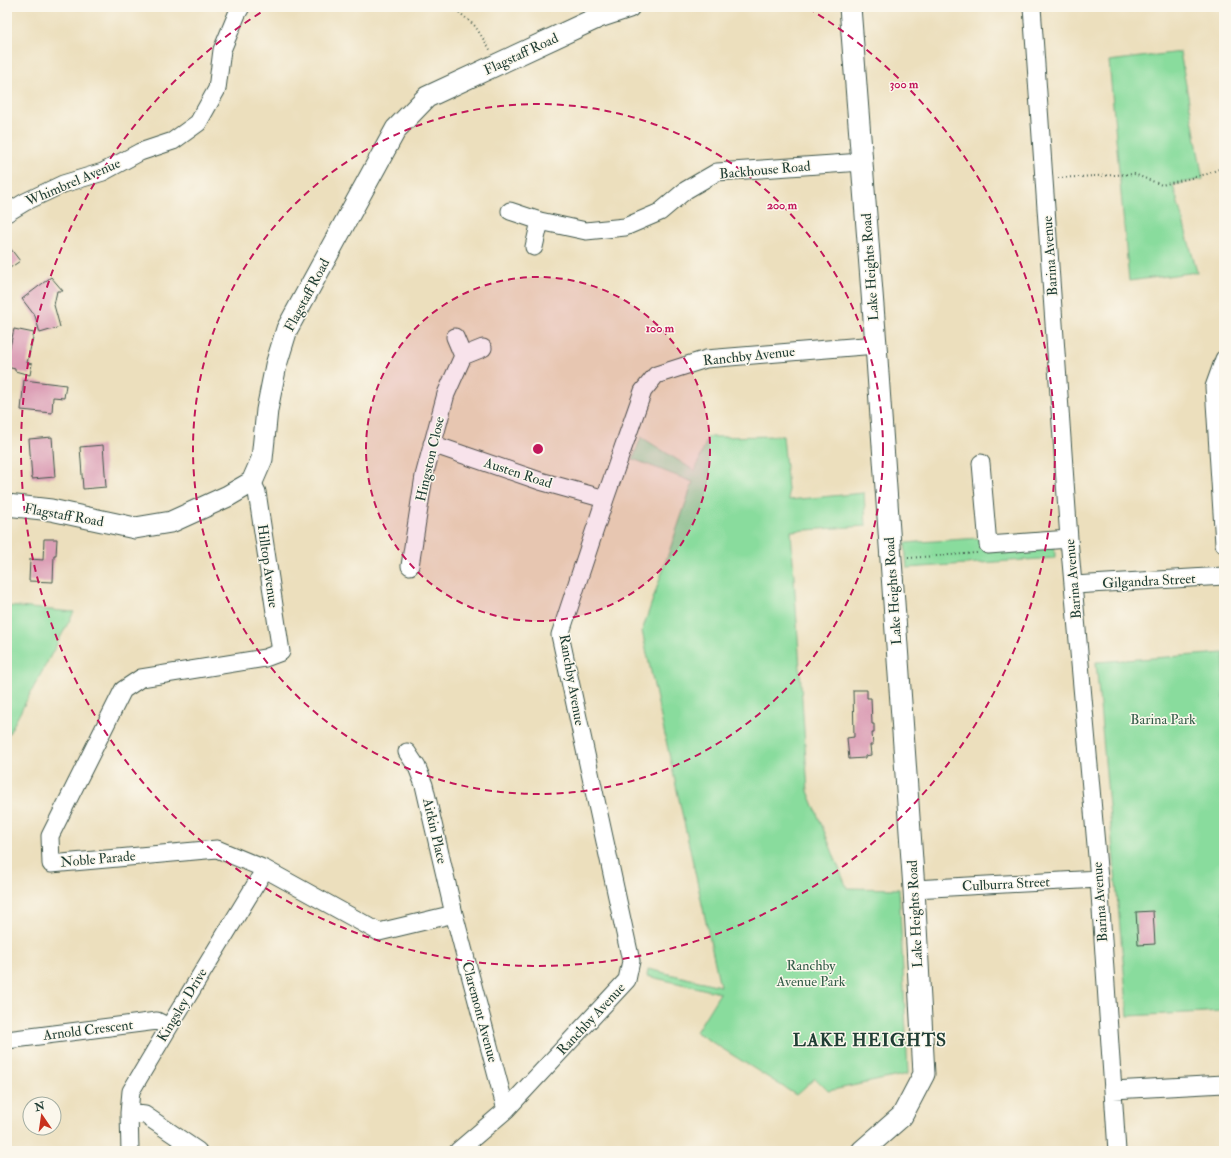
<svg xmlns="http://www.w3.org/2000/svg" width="1231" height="1158" viewBox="0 0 1231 1158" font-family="'IM FELL Double Pica',serif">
  <rect width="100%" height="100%" fill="#fbf7ec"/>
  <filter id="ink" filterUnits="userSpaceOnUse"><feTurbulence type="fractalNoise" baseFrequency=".025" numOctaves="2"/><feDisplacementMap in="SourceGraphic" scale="8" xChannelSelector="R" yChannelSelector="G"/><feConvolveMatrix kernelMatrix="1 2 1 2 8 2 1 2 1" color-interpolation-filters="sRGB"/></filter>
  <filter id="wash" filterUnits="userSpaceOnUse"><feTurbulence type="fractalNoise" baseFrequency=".012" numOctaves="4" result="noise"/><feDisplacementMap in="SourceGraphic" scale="16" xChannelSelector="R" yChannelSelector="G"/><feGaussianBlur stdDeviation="0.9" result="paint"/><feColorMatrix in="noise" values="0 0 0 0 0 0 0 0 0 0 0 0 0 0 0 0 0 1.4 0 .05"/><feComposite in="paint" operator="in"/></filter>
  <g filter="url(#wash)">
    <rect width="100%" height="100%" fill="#ecdfbd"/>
    <path fill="#89dc9d" stroke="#548c68" d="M1180,52L1203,179L1173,185L1197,272L1129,281L1109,61Z
      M783,436L789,500L864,493L866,526L791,531L808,791L847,888L899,889L908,1074L828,1091L815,1078L796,1095L696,1032L720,993L647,976L648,969L720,986L642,631L693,482L633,459L641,437L695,471L708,437Z
      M1054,533L1055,558L907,568L905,543Z
      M7,606L74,612L7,737Z
      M1224,653V1011L1128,1016L1096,662Z"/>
    <g id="blocks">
      <path fill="#dc9fb6" d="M7,244L20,261L7,270Z
        M51,277L63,291H57L54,305L60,327L40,333L35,316L22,299Z
        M14,329L34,333L27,363L32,364L30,375L15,371V369L7,367V360Z
        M24,380L66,385L64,398L53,397L52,413L21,410Z
        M52,437L55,477L32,479L29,439Z
        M103,445L106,487L83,489L80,447Z
        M44,539H57L56,555H54L53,582L29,581L30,559L43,560Z
        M853,690H867V698H871L872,724H874V733H872L873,745H870L871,755L865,756V758L849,759L847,738L854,737Z
        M1153,911L1155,944L1138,945L1136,912Z"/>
    </g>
  </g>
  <g filter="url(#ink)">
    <use href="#blocks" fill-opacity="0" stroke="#3e5549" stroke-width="1"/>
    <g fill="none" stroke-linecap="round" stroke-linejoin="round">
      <defs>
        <path id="minor" d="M1032,7L1069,539L1099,879L1117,1151
          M510,211L540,221L586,231L625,227L660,212L686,190L717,172L862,162
          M7,213L25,202L63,184L103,172L140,152L173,141L198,123L217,89L222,50L237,14L241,7
          M534,247L540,221
          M455,337L463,356
          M1224,359L1214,387L1224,544
          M432,444L540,481L605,499
          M981,463L988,545L1069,539
          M252,482L257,492L281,652L265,658L141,678L123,690L50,836L51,864L217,849L265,869L379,932L454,914
          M410,566L424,476L446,394L463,356L483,348
          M1074,585L1224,576
          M407,752L417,767L424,785L454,914L506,1110
          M914,889L1099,879
          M7,1040L157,1021L169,1027
          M1113,1090L1224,1084
          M129,1113L145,1115L198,1151
          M130,1151L129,1113L131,1091L169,1027L265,869
          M458,1151L506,1110L627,980L631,961L560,635L605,499L643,391L656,375L706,359L876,345"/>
        <path id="major" d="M850,7L876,345L914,889L924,1074L902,1116L862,1151
          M7,505L51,510L135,528L171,522L228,496L252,482L262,459L267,410L276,365L287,329L396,129L427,97L599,17L629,7"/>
      </defs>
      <use href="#minor" stroke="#3e5549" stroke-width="19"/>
      <use href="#major" stroke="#3e5549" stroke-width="23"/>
      <path stroke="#3e5549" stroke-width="2" stroke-dasharray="1 3" stroke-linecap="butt" d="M453,7L475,26L491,51
        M1058,178L1134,174L1162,185L1207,174L1224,167
        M908,558L977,553"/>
      <use href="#minor" stroke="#fff" stroke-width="17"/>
      <use href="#major" stroke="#fff" stroke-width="21"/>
    </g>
  </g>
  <circle cx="538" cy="449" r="172" fill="#c2185b" fill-opacity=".12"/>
  <g fill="none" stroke="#c2185b" stroke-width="2" stroke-dasharray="7 5">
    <circle cx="538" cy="449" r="172"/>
    <circle cx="538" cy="449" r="345"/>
    <path d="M808 8A517 517 0 1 1 268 8"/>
  </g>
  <g text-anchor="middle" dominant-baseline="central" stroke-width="3" stroke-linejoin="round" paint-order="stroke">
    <g font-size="14" fill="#1f3d34" stroke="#fbf7ec">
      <text transform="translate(521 54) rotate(-25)">Flagstaff Road</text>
      <text transform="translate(765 170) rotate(-5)">Backhouse Road</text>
      <text transform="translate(73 182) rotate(-23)">Whimbrel Avenue</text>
      <text transform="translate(1050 256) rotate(-94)">Barina Avenue</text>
      <text transform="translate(870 267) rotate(-94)">Lake Heights Road</text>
      <text transform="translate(307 295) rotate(-62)">Flagstaff Road</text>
      <text transform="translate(749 356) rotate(-6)">Ranchby Avenue</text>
      <text transform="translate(430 459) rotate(-77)">Hingston Close</text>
      <text transform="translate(518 473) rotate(18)">Austen Road</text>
      <text transform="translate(64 515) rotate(10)">Flagstaff Road</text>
      <text transform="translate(268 566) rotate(82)">Hilltop Avenue</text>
      <text transform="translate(1073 579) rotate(-95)">Barina Avenue</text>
      <text transform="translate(1149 581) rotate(-3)">Gilgandra Street</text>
      <text transform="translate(893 591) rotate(-94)">Lake Heights Road</text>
      <text transform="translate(572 680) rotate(80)">Ranchby Avenue</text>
      <text transform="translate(435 831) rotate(77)">Aitkin Place</text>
      <text transform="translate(98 859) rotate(-5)">Noble Parade</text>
      <text transform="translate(1006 884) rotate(-3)">Culburra Street</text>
      <text transform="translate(1100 902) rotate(-94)">Barina Avenue</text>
      <text transform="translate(915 914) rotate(-93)">Lake Heights Road</text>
      <text transform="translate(182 1005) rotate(-59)">Kingsley Drive</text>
      <text transform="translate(480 1012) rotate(75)">Claremont Avenue</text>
      <text transform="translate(591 1019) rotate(-47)">Ranchby Avenue</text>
      <text transform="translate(88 1030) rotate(-7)">Arnold Crescent</text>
    </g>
    <g font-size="14" fill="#345d49" stroke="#fbf7ec">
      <text x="1163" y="719">Barina Park</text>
      <text x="811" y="965">Ranchby<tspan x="811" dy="16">Avenue Park</tspan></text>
    </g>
    <g font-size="18" font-weight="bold" letter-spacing="1" fill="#1f3d34" stroke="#fbf7ec">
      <text x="870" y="1040">LAKE HEIGHTS</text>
    </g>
  </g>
  <circle cx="538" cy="449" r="6" fill="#c2185b" stroke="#fbf7ec" stroke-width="2"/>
  <g font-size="12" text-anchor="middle" font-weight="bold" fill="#c2185b" stroke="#fbf7ec" stroke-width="3" stroke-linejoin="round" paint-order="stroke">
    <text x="904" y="88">300 m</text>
    <text x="782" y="209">200 m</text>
    <text x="660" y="332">100 m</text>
  </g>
  <rect width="1231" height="1158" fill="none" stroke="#fbf7ec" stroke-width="24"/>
  <g transform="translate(42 1116) rotate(347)"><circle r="19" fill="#fbf7ec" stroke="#a3ada2"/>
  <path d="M0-3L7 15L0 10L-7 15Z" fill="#c8321e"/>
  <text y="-6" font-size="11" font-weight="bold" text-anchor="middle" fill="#1f3d34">N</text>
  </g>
</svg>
